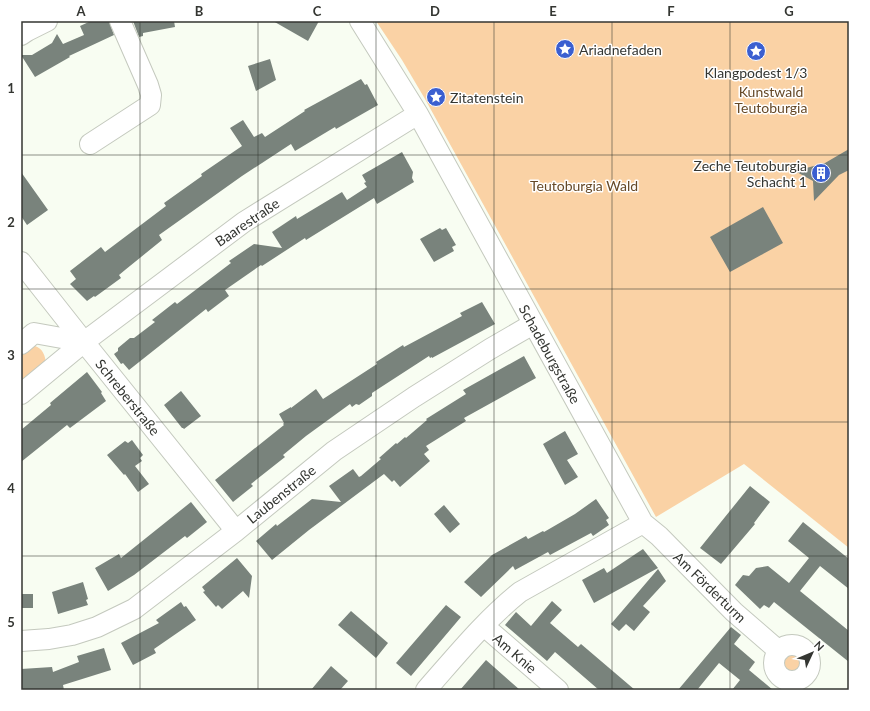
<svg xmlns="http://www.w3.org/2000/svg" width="870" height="711" viewBox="0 0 870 711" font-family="Lato,sans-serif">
  <rect width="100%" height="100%" fill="#f8fdf2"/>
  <path fill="#fad2a5" d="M376,21H849V548L744,464L656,517L425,99L402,60Z
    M35,346C43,349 45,355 46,363L21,387V352L27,347Z
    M783 663a9 9 0 1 1 18 0a9 9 0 1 1-18 0Z"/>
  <path fill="#79837c" d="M91,21H109L114,35L69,56L70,57L35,77L21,55H32L52,43L57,34L63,44L84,35L80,26Z
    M133,21H174L175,27L143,33V36L139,37Z
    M273,21H319L308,41Z
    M270,59L276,80L256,91L248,66Z
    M361,79L365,85L367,84L378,105L336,129L335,127L295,151L291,144L242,176L159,235L162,240L125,270L119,275L121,278L95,297L94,296L87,301L70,284L76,279L70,271L101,247L105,252L166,206L164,203L202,176L201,174L242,146L230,128L243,120L254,137L262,133L265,137L305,111L304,110Z
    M849,149V170L839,175L814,201L813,181L795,171L825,163Z
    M402,152L413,172L412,178L414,182L377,204L374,198L306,240L305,238L262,266L261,265L225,290L229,296L208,312L206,309L129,370L123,363L121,364L114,354L118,351V348L130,338H134L155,322L152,320L175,302L177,304L231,263L229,261L254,244L282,248L272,232L296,216L297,219L342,192L347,200L367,187L364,183L366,182L362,175Z
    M21,172L48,210L27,225L21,216Z
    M763,207L783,243L730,272L710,237Z
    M440,228L442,230L446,228L456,245L452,247L454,251L434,262L420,239Z
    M482,302L495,324L432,358V357L430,358L429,356L375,391L372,393V396L359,405L356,404L352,407L350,404L306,436L283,455L285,457L251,484L253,486L233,502L215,480L284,425L283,424L284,423L279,414L291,407V408L316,389L323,399L377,364L376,362L403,345L404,347L462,316L460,313Z
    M524,356L536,378L464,418L466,421L426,446L429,450L424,454L430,461L400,487L394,480L392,482L384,474L309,530L272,560L256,541L276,524L277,526L312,499L341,502L329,486L353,469L359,477L361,476L381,459L379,458L396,443L397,444L405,437L406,438L427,420L426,419L466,394L463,390Z
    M87,372L102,392L101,393L106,401L70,428L67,425L21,462V430L51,405L50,403Z
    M181,391L201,416L184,429L183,428H182L164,405Z
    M565,431L578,454L567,460L578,477L565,485L543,444Z
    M132,440L143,455L140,458L142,461L135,466L149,484L138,492L125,474L124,475L107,455L125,441L128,443Z
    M750,486L770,502L754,523L755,524L721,564L700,548Z
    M596,499L609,518L606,520L609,525L593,536L591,533L550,555L548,552L515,570L513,566L481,597L464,582L492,555L526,536L528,539L543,531L544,532L575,514Z
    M191,502L207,522L187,538L185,536L134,575L108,591L95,568L119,554L121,558Z
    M444,505L460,524L450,533L434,514Z
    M803,522L849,559V589L820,566L800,591L849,631V662L774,602L769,608L764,605L760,609L735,585L743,575L749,576L756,568L768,566L789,583L809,558L788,541Z
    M643,549L658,568L594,603L582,580L604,568L607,573Z
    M237,558L252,576L249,598L243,591L222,609L218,605L216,607L203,592L205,591L202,587Z
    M658,569L666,581L643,606L650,612L634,631L626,624L619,631L611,624Z
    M83,582L88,599L86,600L88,605L58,614L52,592Z
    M21,594H33V608H21Z
    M552,601L562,610L550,623L578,647L581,644L635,690H599L555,652L547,661L505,625L516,612L531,626Z
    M181,602L184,607L186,606L196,620L154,649L156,653L133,665L121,643L159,623L156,620Z
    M446,605L461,617L411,676L396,663Z
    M351,611L388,643L376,658L338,625Z
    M731,627L741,635L734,644L755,662L749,670L773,690H732L740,680L719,663L697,690H678Z
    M104,648L111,670L63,685L64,690H21V669L52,667L53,672L79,662L77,656Z
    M486,660L520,690H460Z
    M331,666L348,681L340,690H311Z"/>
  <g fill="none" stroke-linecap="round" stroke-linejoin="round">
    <defs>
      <path id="minor" d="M360,21L418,114L643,523L659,536L734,612L779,651
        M21,35L27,31L47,21
        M90,144L150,105L151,95L148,85L120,21
        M21,262L84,342L236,531
        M21,344L34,333L84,342
        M21,394L84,342L244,222L418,114
        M484,626L558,690
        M21,641L49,639L72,635L97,627L134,609L236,531L334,451L414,397L490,349L533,324
        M774 663a18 18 0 1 1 36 0a18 18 0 1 1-36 0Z
        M426,690C456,656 485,620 520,592L643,523"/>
    </defs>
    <use href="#minor" stroke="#c4c9be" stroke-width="22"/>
    <use href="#minor" stroke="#fff" stroke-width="20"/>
  </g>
  <path fill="none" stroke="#343632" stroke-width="1" stroke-opacity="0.55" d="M140,21V690M258,21V690M376,21V690M494,21V690M612,21V690M730,21V690M21,155H849M21,289H849M21,422H849M21,556H849"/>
  <defs>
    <symbol id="sight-disc" viewBox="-11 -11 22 22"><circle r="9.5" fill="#3b5fd0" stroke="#fff"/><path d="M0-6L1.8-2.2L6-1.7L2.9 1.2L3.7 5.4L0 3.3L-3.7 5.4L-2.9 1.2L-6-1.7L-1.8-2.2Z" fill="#fff"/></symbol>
    <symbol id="building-disc" viewBox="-11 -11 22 22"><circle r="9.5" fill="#3b5fd0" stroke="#fff"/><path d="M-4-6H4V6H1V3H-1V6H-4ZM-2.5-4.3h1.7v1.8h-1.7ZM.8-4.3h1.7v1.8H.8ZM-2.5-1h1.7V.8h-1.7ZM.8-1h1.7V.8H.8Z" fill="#fff"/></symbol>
  </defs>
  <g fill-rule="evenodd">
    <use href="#sight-disc" x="554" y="38" width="22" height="22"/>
    <use href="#sight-disc" x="745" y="40" width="22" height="22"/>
    <use href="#sight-disc" x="425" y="86" width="22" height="22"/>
    <use href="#building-disc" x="810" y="162" width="22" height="22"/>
  </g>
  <g text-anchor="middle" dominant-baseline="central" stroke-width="3" stroke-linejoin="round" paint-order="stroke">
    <g font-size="14" fill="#343632" stroke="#fff" text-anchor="start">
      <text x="579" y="49">Ariadnefaden</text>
      <text x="756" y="72" text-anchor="middle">Klangpodest 1/3</text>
      <text x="450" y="97">Zitatenstein</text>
      <text x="807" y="165" text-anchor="end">Zeche Teutoburgia<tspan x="807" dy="16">Schacht 1</tspan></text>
    </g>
    <g font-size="14" fill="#654826" stroke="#fff">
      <text x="771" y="91">Kunstwald<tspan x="771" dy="16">Teutoburgia</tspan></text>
      <text x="584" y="185">Teutoburgia Wald</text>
    </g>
    <g font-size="14" fill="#343632" stroke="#fff">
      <text transform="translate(247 222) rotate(-34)">Baarestraße</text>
      <text transform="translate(550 354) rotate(61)">Schadeburgstraße</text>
      <text transform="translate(128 397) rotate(51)">Schreberstraße</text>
      <text transform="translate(281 494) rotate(-39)">Laubenstraße</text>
      <text transform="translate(710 587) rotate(44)">Am Förderturm</text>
      <text transform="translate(515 653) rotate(41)">Am Knie</text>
    </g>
  </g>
  <rect width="870" height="711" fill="none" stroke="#ffffff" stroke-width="44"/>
  <g transform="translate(812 653) rotate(46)" stroke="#ffffff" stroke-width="3" paint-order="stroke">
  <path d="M0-3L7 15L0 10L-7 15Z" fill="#343632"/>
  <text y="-6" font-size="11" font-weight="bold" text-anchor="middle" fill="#343632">N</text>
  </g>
  <rect x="22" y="22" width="826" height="667" fill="none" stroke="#343632" stroke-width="1.5"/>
  <g font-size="13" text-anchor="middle" font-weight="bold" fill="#343632">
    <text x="81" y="16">A</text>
    <text x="199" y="16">B</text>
    <text x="317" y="16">C</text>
    <text x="435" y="16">D</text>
    <text x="553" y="16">E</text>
    <text x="671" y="16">F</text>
    <text x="789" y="16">G</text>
    <text x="11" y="93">1</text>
    <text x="11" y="227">2</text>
    <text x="11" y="360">3</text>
    <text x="11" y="493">4</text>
    <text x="11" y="627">5</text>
  </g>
</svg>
